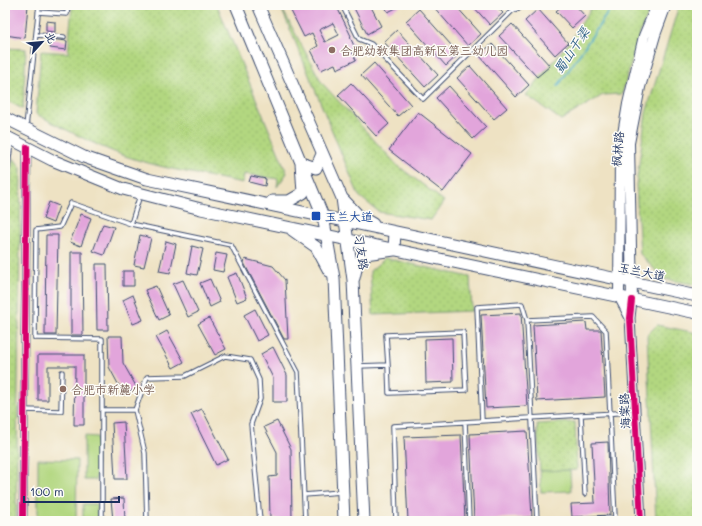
<svg xmlns="http://www.w3.org/2000/svg" width="702" height="526" viewBox="0 0 702 526" font-family="Mali,'LXGW WenKai TC',sans-serif">
  <defs>
    <pattern id="grass-dots" width="8" height="8" patternUnits="userSpaceOnUse"><rect width="8" height="8" fill="#b2d780"/><path d="M2 2h.1M6 6h.1" fill="none" stroke="#98b971" stroke-width="1.8" stroke-linecap="round"/></pattern>
  </defs>
  <rect width="100%" height="100%" fill="#fdfcf7"/>
  <filter id="ink" filterUnits="userSpaceOnUse"><feTurbulence type="fractalNoise" baseFrequency=".025" numOctaves="2"/><feDisplacementMap in="SourceGraphic" scale="8" xChannelSelector="R" yChannelSelector="G"/><feConvolveMatrix kernelMatrix="1 2 1 2 8 2 1 2 1" color-interpolation-filters="sRGB"/></filter>
  <filter id="wash" filterUnits="userSpaceOnUse"><feTurbulence type="fractalNoise" baseFrequency=".012" numOctaves="4" result="noise"/><feDisplacementMap in="SourceGraphic" scale="16" xChannelSelector="R" yChannelSelector="G"/><feGaussianBlur stdDeviation="0.9" result="paint"/><feColorMatrix in="noise" values="0 0 0 0 0 0 0 0 0 0 0 0 0 0 0 0 0 1.4 0 .05"/><feComposite in="paint" operator="in"/></filter>
  <g filter="url(#wash)">
    <rect width="100%" height="100%" fill="#eee2c3"/>
    <path fill="url(#grass-dots)" stroke="#66836f" d="M72,5H217L287,173L277,187L278,179L244,174L243,183C203,175 163,169 125,156C94,145 65,129 36,114L41,51L68,53Z
      M280,5L322,83L397,165L444,201L431,220L379,212L359,196Z
      M593,5H652L640,33L622,94L603,95L561,120L526,95L573,37Z
      M679,5H697V285L664,279L640,254L636,185L646,113Z
      M5,48L26,49L23,109L5,100Z
      M13,157L21,168L16,521H5V199L10,195Z
      M385,258L470,277L472,311L373,315L370,271Z
      M657,325L697,333V521H656L647,335Z
      M575,422L577,470L540,471L537,424Z"/>
    <path fill="#b2d780" stroke="#66836f" d="M84,436L97,437L96,480H84Z
      M38,459L77,460L76,521H38Z
      M570,470L571,491L541,492L540,471Z
      M83,504H97V521H83Z"/>
    <g fill="none" stroke-linecap="round" stroke-linejoin="round">
      <path stroke="#42a7c2" stroke-width="2" d="M558,86L613,5"/>
    </g>
    <g id="blocks">
      <path fill="#e2a5db" fill-rule="evenodd" d="M5,5H28L25,38L5,35Z
        M288,5H336L351,36L350,37L355,48L351,50L356,60L337,69L335,64L321,70L311,50L318,46L312,33L304,37ZM333,23L339,35L325,42L319,30Z
        M360,5H370L381,26L367,34L354,8Z
        M384,5H402L388,12Z
        M432,5H455L481,34L468,46Z
        M472,5H495L503,13L490,25Z
        M563,5H575L585,16L572,28L556,11Z
        M419,9L459,54L446,66L406,21Z
        M538,9L568,43L555,55L525,21Z
        M46,21L55,22V32L46,31Z
        M512,24L550,66L537,77L499,36Z
        M397,30L438,75L425,87L384,42Z
        M50,39L67,41L66,50L50,48Z
        M492,44L529,85L516,97L479,55Z
        M374,63L411,105L398,116L361,75Z
        M470,66L507,108L494,119L457,78Z
        M351,83L389,124L376,136L338,95Z
        M449,86L486,127L473,139L436,98Z
        M418,112L472,154L443,192L389,150Z
        M251,176L266,179L265,186L249,182Z
        M49,202L59,206L53,223L43,219Z
        M81,214L91,218L81,246L70,242Z
        M103,224L114,227L104,255L93,251Z
        M46,235H58L56,335H45Z
        M140,235L151,238L144,267L134,265Z
        M166,241L176,244L170,273L159,271Z
        M192,246L203,249L197,275L187,273Z
        M71,252H82L83,335H71Z
        M216,253L227,255L223,272L213,270Z
        M245,259L273,266L285,280L288,339H284L244,263Z
        M96,264H107L108,330H97Z
        M123,271H134V286H123Z
        M237,273L247,298L237,302L227,277Z
        M210,279L220,302L210,307L200,283Z
        M183,280L198,312L188,317L173,284Z
        M156,286L169,315L159,320L145,290Z
        M133,295L143,320L133,324L123,300Z
        M255,309L268,335L257,341L244,315Z
        M521,313L527,406L486,408L481,315Z
        M209,318L226,349L215,355L198,324Z
        M586,322L587,330H601L605,397L537,401L533,325Z
        M167,331L184,362L173,368L156,337Z
        M108,336H122L123,363L137,388L124,395L109,367Z
        M452,338L453,382L426,383L425,339Z
        M273,347L287,375V402H273V378L261,354Z
        M38,355H84V425H74L75,366H48V400H38Z
        M202,409L228,459L216,465L191,414Z
        M277,421L291,449L292,521H279V519L270,518L269,477L277,476V452L264,427Z
        M124,422L127,479H115L112,423Z
        M527,431L532,517L474,520L470,434Z
        M461,435L465,520L408,521L404,437Z
        M608,442L610,515L572,517L571,504L595,503L592,443Z
        M124,498L125,521H113L111,499Z"/>
    </g>
  </g>
  <g filter="url(#ink)">
    <use href="#blocks" fill-opacity="0" stroke="#3b4a6d" stroke-width="1"/>
    <g fill="none" stroke-linecap="round" stroke-linejoin="round">
      <defs>
        <path id="service" d="M342,5L359,39L371,44L423,99L512,11L525,5
          M38,12L67,14L68,5
          M36,35L64,37
          M26,127L39,5
          M5,191L11,142
          M131,224L140,195
          M358,366L388,365L389,393L466,390L463,332L386,335L388,365
          M24,410L61,411L62,372
          M102,410H135L145,453L147,521
          M135,410L147,377L185,376L225,356L250,360L259,380L260,399L251,424L260,521
          M581,415L585,494
          M482,421L477,307L522,304L527,320
          M465,422L469,521
          M304,495L341,492
          M102,521V339L35,338L36,230L60,227L71,203L131,224L231,245L298,372L305,521
          M396,521L393,426L634,412
          M537,521L527,320L593,317L606,331L615,518L542,521"/>
        <path id="minor" d="M23,521L27,147"/>
        <path id="tertiary" d="M619,297L630,318
          M632,300L630,318L641,521"/>
        <path id="secondary" d="M619,297L620,152L628,104L644,36L657,5
          M632,300L629,143L640,87L655,35L666,5"/>
        <path id="primary" d="M236,5L323,216L334,278L344,521
          M258,5L342,198L353,280L364,521
          M5,118L84,157L147,179L697,296
          M5,136L52,160L123,189L201,209L697,313
          M342,198L359,216L373,224
          M272,201H289L303,193L301,163L316,168L322,154
          M292,230L316,247L329,271
          M354,278L357,265L365,254L394,250L395,232"/>
      </defs>
      <use href="#service" stroke="#3b4a6d" stroke-width="5.5"/>
      <use href="#minor" stroke="#3b4a6d" stroke-width="9"/>
      <use href="#tertiary" stroke="#3b4a6d" stroke-width="11"/>
      <use href="#secondary" stroke="#3b4a6d" stroke-width="12"/>
      <use href="#primary" stroke="#3b4a6d" stroke-width="13"/>
      <use href="#service" stroke="#fff" stroke-width="3.5"/>
      <use href="#minor" stroke="#fff" stroke-width="7"/>
      <use href="#tertiary" stroke="#fff" stroke-width="9"/>
      <use href="#secondary" stroke="#fff" stroke-width="10"/>
      <use href="#primary" stroke="#fff" stroke-width="11"/>
      <defs>
        <path id="cycleway" d="M632,300L630,318L641,521
          M23,521L27,147"/>
      </defs>
      <use href="#cycleway" stroke="#fdfcf7" stroke-width="8"/>
      <use href="#cycleway" stroke="#d6006c" stroke-width="6"/>
    </g>
  </g>
  <g fill="#8d6e63" stroke="#fdfcf7" stroke-width="1.5">
    <circle cx="332" cy="50" r="4"/>
    <circle cx="63" cy="389" r="4"/>
  </g>
  <rect fill="#1a4fb4" stroke="#fdfcf7" stroke-width="1.5" x="311" y="211" width="10" height="10" rx="2"/>
  <g text-anchor="middle" dominant-baseline="central" stroke-width="3" stroke-linejoin="round" paint-order="stroke">
    <g font-size="12" fill="#785e54" stroke="#fdfcf7" text-anchor="start">
      <text x="340" y="50">合肥幼教集团高新区第三幼儿园</text>
      <text x="71" y="389">合肥市新麓小学</text>
    </g>
    <g font-size="12" fill="#1b2f5e" stroke="#fdfcf7">
      <text transform="translate(617 149) rotate(-85)">枫林路</text>
      <text transform="translate(362 252) rotate(82)">习友路</text>
      <text transform="translate(642 271) rotate(12)">玉兰大道</text>
      <text transform="translate(624 411) rotate(-93)">海棠路</text>
    </g>
    <g font-size="12" fill="#164399" stroke="#fdfcf7" text-anchor="start">
      <text x="325" y="216">玉兰大道</text>
    </g>
    <g font-size="13" font-style="italic" fill="#2b5f86" stroke="#fdfcf7">
      <text transform="translate(571 50) rotate(-56)">蜀山干渠</text>
    </g>
  </g>
  <rect width="702" height="526" fill="none" stroke="#fdfcf7" stroke-width="20"/>
  <g transform="translate(42 42) rotate(63)" stroke="#fdfcf7" stroke-width="3" paint-order="stroke">
  <path d="M0-3L7 15L0 10L-7 15Z" fill="#1b2f5e"/>
  <text y="-6" font-size="11" font-weight="bold" text-anchor="middle" fill="#1b2f5e">北</text>
  </g>
  <path d="M24 496v6h95v-6" fill="none" stroke="#1b2f5e" stroke-width="2"/>
  <text x="30" y="496" font-size="12" fill="#1b2f5e" stroke="#fdfcf7" stroke-width="3" paint-order="stroke">100 m</text>
</svg>
